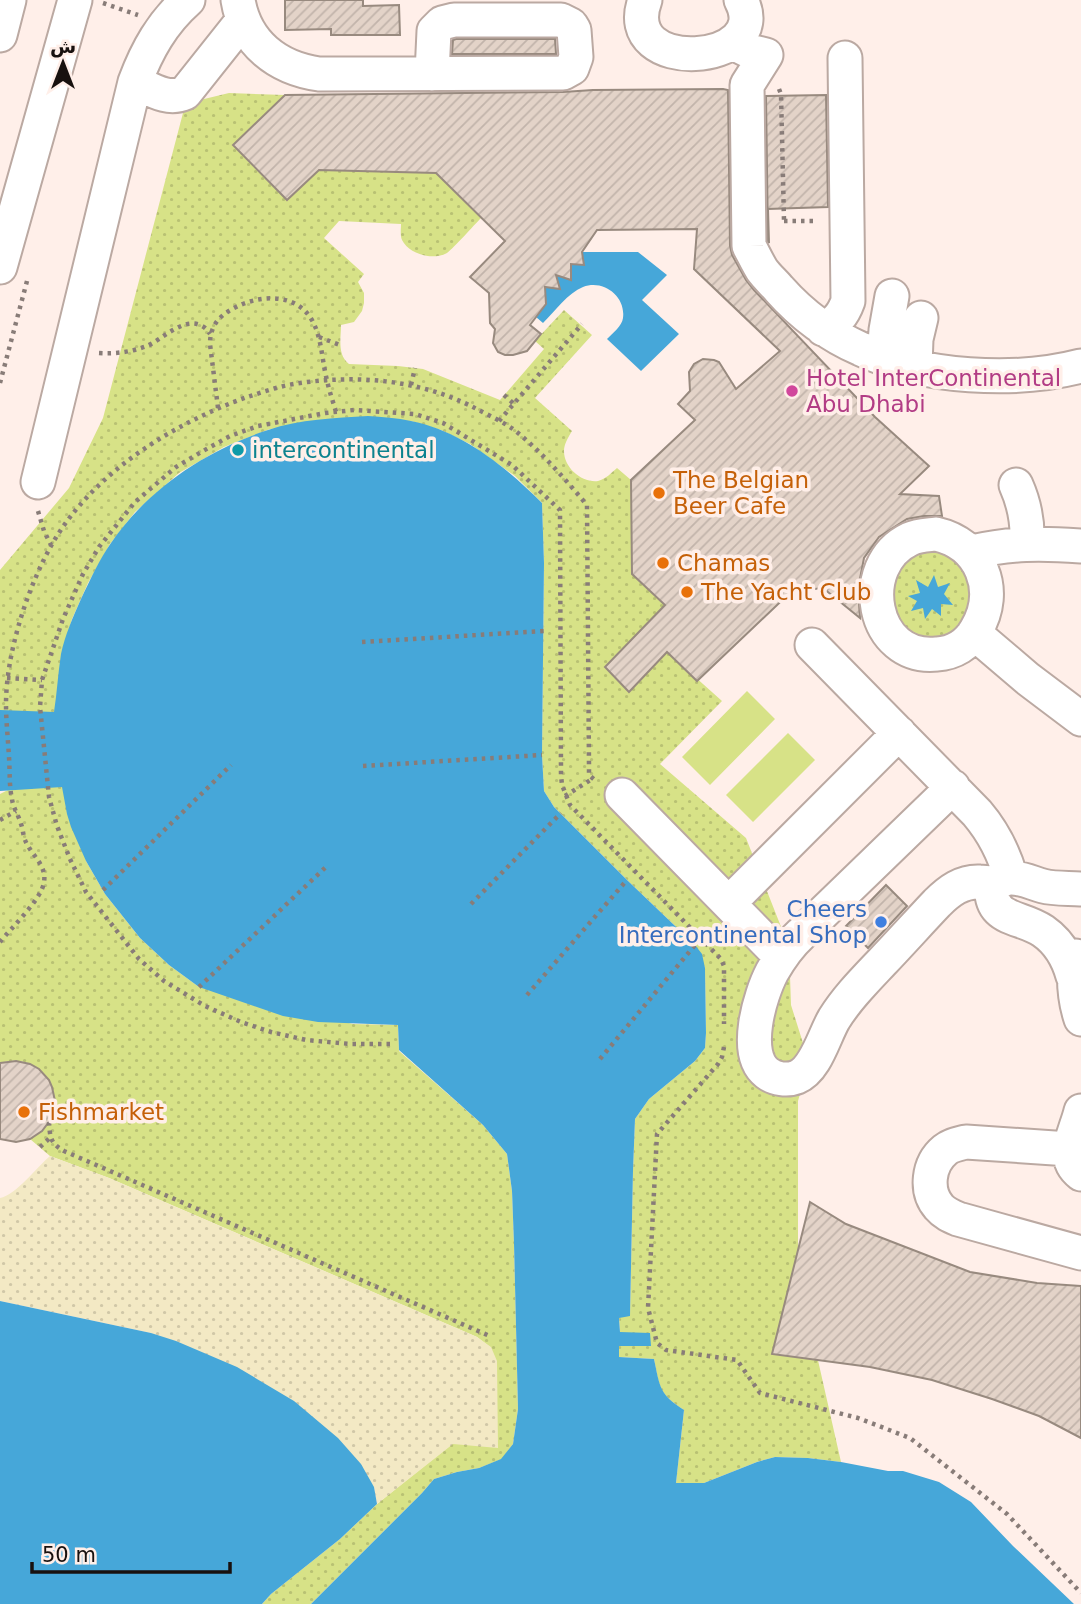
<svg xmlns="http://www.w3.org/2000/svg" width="1081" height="1604" viewBox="0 0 1081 1604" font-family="'DejaVu Sans','Noto Naskh Arabic',sans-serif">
  <defs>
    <pattern id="grass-dots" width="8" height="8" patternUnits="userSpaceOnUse" patternTransform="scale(1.75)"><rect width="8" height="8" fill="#d7e287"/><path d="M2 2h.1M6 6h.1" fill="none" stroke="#b8c173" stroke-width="1.8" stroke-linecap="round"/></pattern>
    <pattern id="sand-dots" width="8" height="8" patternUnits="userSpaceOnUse" patternTransform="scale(1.75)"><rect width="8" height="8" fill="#f3e9c4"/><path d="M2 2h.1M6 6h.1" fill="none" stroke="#d0c7a7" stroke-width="1.8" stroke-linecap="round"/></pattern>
    <pattern id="building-hatch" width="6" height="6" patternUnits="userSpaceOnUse" patternTransform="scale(1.75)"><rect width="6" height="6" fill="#e3d3c8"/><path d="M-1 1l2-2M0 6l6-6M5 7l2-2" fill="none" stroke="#c2b4ab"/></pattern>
  </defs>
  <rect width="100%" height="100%" fill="#ffefe9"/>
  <path fill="url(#grass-dots)" d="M229,93L285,95L233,145L287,200L319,170L436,173L482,217C473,226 455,247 447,253C433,261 409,254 402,240C400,236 401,228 401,224L339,221L324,238L364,274L358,282L364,293V303L362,311L354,322L341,325C341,339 337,354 349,364L398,366L423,369L500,400L544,349L535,341L564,310L592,335L535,398L572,431C568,438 564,444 564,451C564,468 582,483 598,481C606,479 611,473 617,468L631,480L632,574L665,605L605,667L629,691L665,650L722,701L660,764L746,838L789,947L791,1005L809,1062L798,1101V1272L841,1462L808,1458L775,1457L757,1462L704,1483H676L684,1410C658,1393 660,1388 654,1359L619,1357V1346H651L620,1332L619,1317L630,1315L633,1171L635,1119L649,1099L695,1061L705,1048L706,1033L705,968L695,945L627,880L554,807L544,791L542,755L544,563L542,503L515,476L470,444L441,430L411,421L270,429L224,447L179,473L135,512L110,544L88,583L72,619L62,653L86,861L105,894L140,938L169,965L199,987L353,1024L398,1025L399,1051L483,1125L507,1154L512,1191L514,1244L518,1409L513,1444L502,1459L479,1468L457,1472L434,1479L422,1493L311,1604H262L271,1594L340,1539L377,1504L453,1443L491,1348L477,1337L109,1178L50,1156L30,1139C38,1133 46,1128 51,1119C63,1094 45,1062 17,1061C12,1060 5,1062 0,1063V794L8,790L0,739V570L69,488L103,418L183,113L200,100Z
    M938,549L969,568L972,619L942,640L916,638L890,612L892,573L921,551Z"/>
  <path fill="url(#sand-dots)" d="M50,1156L109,1178L477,1337L491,1347L497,1361L498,1448L453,1444L377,1504L374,1487L151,1333L0,1301V1198C16,1195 37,1167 50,1156Z"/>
  <path fill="#d7e287" d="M747,691L775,719L710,785L682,757Z
    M788,733L815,760L753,822L726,795Z"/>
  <path fill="#46a7d9" d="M582,252H638L667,275L642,300L679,334L641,371L607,339C613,333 622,326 623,318C626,296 603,279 583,287C568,293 555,311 543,323L536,317L545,287L559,289L556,275L571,279L572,264H584Z
    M368,416C382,417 397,418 411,421C462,431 506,467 542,503L544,563L542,755L544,791L554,807L627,880L695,945L702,954L705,968L706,1033L705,1048L695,1061L649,1099L635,1119L633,1171L630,1316L619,1318L620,1332L650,1333L651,1346H619V1357L654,1359C660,1387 659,1394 684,1410L676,1483H704L757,1462L775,1457L808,1458L841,1462L888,1471H903L939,1482L971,1502L1013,1546L1074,1604H311L422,1493L434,1479L457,1472L479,1468L501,1459L513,1444L518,1409L514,1244L512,1191L507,1154L483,1125L399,1050L398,1025L318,1022L283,1016L199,987L169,965L140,938L105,894L86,861L71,827L67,814L62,787L0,791V710L54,712C57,693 58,673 61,654C65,635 73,617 81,599C90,580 99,560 111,543C148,489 206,450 268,430C300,419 335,418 368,416Z
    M934,575L938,587L950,583L944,594L953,605L941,604V616L932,609L925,619L923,608L911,611L917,601L908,596L920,593L916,580L928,587Z
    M0,1301L151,1333L176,1341L237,1367L294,1401L338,1438L361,1464L374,1487L377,1504L340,1539L271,1594L262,1604H0Z"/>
  <path fill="url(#building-hatch)" stroke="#988a7f" stroke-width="2" d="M285,0H363V6L399,5L400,35H331V29L285,30Z
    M456,39H555L556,54H452L453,40Z
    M723,89L728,90L730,246L732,255L746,280L754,290L875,417L929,466L900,494L939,496L942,516H924L907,519L879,537L864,558L858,589L860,618L823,588L814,589L796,587L697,681L667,652L629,692L605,667L665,605L632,574L631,480L695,420L678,404L690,391L689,372L694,364L703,359L714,360L719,362L736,389L780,351L694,269L697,229L597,230L582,252L584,265L571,264V280L556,275L560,289L545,287L546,304L530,325L541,334L527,351L513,355H505L498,352L493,343L495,329L490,323L489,293L470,277L505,241L436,173L319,170L287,200L233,145L285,95L563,92L593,90Z
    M826,95L828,207L768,209L769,243L768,241L766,96Z
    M886,885L907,906L868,948L846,926Z
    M16,1061L30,1064L39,1069L49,1080L52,1087L55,1101L51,1119L42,1131L30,1139L16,1142L0,1139V1063Z
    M810,1202L846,1224L970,1272L1037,1283L1081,1286V1438L1039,1416L992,1399L932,1380L870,1367L772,1354Z"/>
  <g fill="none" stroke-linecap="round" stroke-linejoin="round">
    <defs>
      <path id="minor" d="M238,0C245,43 277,68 319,74L563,73L572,68L576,57L574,30L571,25L561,20H454L442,23L434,31L432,74
        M645,0C616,77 776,66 741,0
        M0,35L9,0
        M733,43L749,51L766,55L747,85L749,246C753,253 757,262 762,270C767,277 774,283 779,289C802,315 829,335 861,349C922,378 1016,383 1081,366
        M135,82C151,89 167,101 185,93L243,20
        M0,267L75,0
        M823,329C837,322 843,315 848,301L845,58
        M884,358L886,330L892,296
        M915,366L916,339L921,318
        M38,482L135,82C147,50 162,23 188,0
        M1016,485C1025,505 1028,522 1027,543
        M936,534C981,544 1000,590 976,630C968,644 954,653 937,654C871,661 855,565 910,539C918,535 928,535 936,534Z
        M971,552C1011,543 1040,543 1081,546
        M974,633L1028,679L1081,719
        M812,645L977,813C994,833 1004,853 1011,878
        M953,787L801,934C789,945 780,958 772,972C760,995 742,1054 767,1073C775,1079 787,1081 797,1077C816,1069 824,1036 834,1019C847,998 865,980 882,962C901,942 919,922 937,903C949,891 962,881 980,882C983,882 987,883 991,883C997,883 1004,878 1011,878C1023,878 1032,883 1043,886C1055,889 1069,888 1081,889
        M622,795L781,957
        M992,883C988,922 1020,915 1043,931C1059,942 1068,958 1073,976
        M729,903L899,733
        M1076,956C1073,978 1074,998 1081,1019
        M1081,1111C1076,1133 1059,1157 1081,1174
        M1069,1149L966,1142C958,1144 951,1145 945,1150C928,1164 925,1191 939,1207C944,1213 951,1216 958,1219L1081,1253"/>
    </defs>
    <use href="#minor" stroke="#bba9a2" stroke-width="37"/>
    <path stroke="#887c78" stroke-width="4.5" stroke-dasharray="3.5 5" stroke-linecap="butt" d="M103,3L138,15
      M779,89L781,94L784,221
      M784,221H818
      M319,337L340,345
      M99,353C116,354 131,352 147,346C163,339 184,316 202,326C206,328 208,331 210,334
      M0,383L27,281
      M411,385L415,368
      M504,395L514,404
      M218,408L210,344C210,325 220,315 236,307C262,294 298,293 313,322C322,339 322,362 327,380C329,391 333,401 336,412
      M499,421L582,324
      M38,511L44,531L51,545
      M362,642L544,631
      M7,678L42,680
      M363,766L542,755
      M565,796L592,779
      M0,820L16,811
      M103,890L231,765
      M471,904L561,813
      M0,942C11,928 42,899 44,882C47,865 31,855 25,840C23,835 23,829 21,824C19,816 13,808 12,799C9,786 10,771 9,757C8,739 6,721 6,704C6,654 27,589 51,546C91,474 172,424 247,397C260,393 274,388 288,385C349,374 414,378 471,406C484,413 500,420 513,429C541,451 564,478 587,505L589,766V775L597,782
      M199,987L328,865
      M527,995L627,880
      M390,1044H351L306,1040L271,1032L241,1022L205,1006L164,981L139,959L86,892L70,859L57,826L49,797L40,707L42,680L63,619L83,574L99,547L135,502L176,467L203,451L230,436L258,426L325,413L354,410L415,414L443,423L512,465L560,510L561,775L562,785L570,805L721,959L724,966V1024
      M724,1047L722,1057L718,1064L657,1134L648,1308L657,1343L666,1350L737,1360L760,1393L858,1418L910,1438L1007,1514L1081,1593
      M600,1059L695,945
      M49,1122C50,1137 50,1143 64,1151L492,1337
      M40,1147L51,1137"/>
    <use href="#minor" stroke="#fff" stroke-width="33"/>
  </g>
  <circle fill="#d1479c" stroke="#ffefe9" stroke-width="2.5" cx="792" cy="391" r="7"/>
  <circle fill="#0f9aa8" stroke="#ffefe9" stroke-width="2.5" cx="238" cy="450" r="7"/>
  <g fill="#e8710a" stroke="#ffefe9" stroke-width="2.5">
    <circle cx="659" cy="493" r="7"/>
    <circle cx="663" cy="563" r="7"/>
    <circle cx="687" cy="592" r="7"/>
    <circle cx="24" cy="1112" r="7"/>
  </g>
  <circle fill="#3f7fe0" stroke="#ffefe9" stroke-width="2.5" cx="881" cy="922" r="7"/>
  <g text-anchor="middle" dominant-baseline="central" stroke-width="7" stroke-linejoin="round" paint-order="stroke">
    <g font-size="23" fill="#b23c85" stroke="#ffefe9" text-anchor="start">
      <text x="806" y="378">Hotel InterContinental<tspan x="806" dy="26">Abu Dhabi</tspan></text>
    </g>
    <g font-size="23" fill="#0d838f" stroke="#ffefe9" text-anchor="start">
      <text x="252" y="450">intercontinental</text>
    </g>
    <g font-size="23" fill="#c56008" stroke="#ffefe9" text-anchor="start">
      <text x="673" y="480">The Belgian<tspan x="673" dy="26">Beer Cafe</tspan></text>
      <text x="677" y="563">Chamas</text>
      <text x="701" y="592">The Yacht Club</text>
      <text x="38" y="1112">Fishmarket</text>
    </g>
    <g font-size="23" fill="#366cbe" stroke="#ffefe9" text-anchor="end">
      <text x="867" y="909">Cheers<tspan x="867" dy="26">Intercontinental Shop</tspan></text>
    </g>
  </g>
  <g transform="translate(63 63)" stroke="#ffefe9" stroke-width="5" paint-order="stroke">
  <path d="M0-5L12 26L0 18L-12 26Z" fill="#18110f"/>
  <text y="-10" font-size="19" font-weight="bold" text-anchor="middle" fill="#18110f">ش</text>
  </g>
  <path d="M32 1562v10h198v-10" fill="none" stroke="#18110f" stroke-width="3.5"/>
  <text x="42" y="1562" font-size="21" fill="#18110f" stroke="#ffefe9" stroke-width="5" paint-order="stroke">50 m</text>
</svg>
